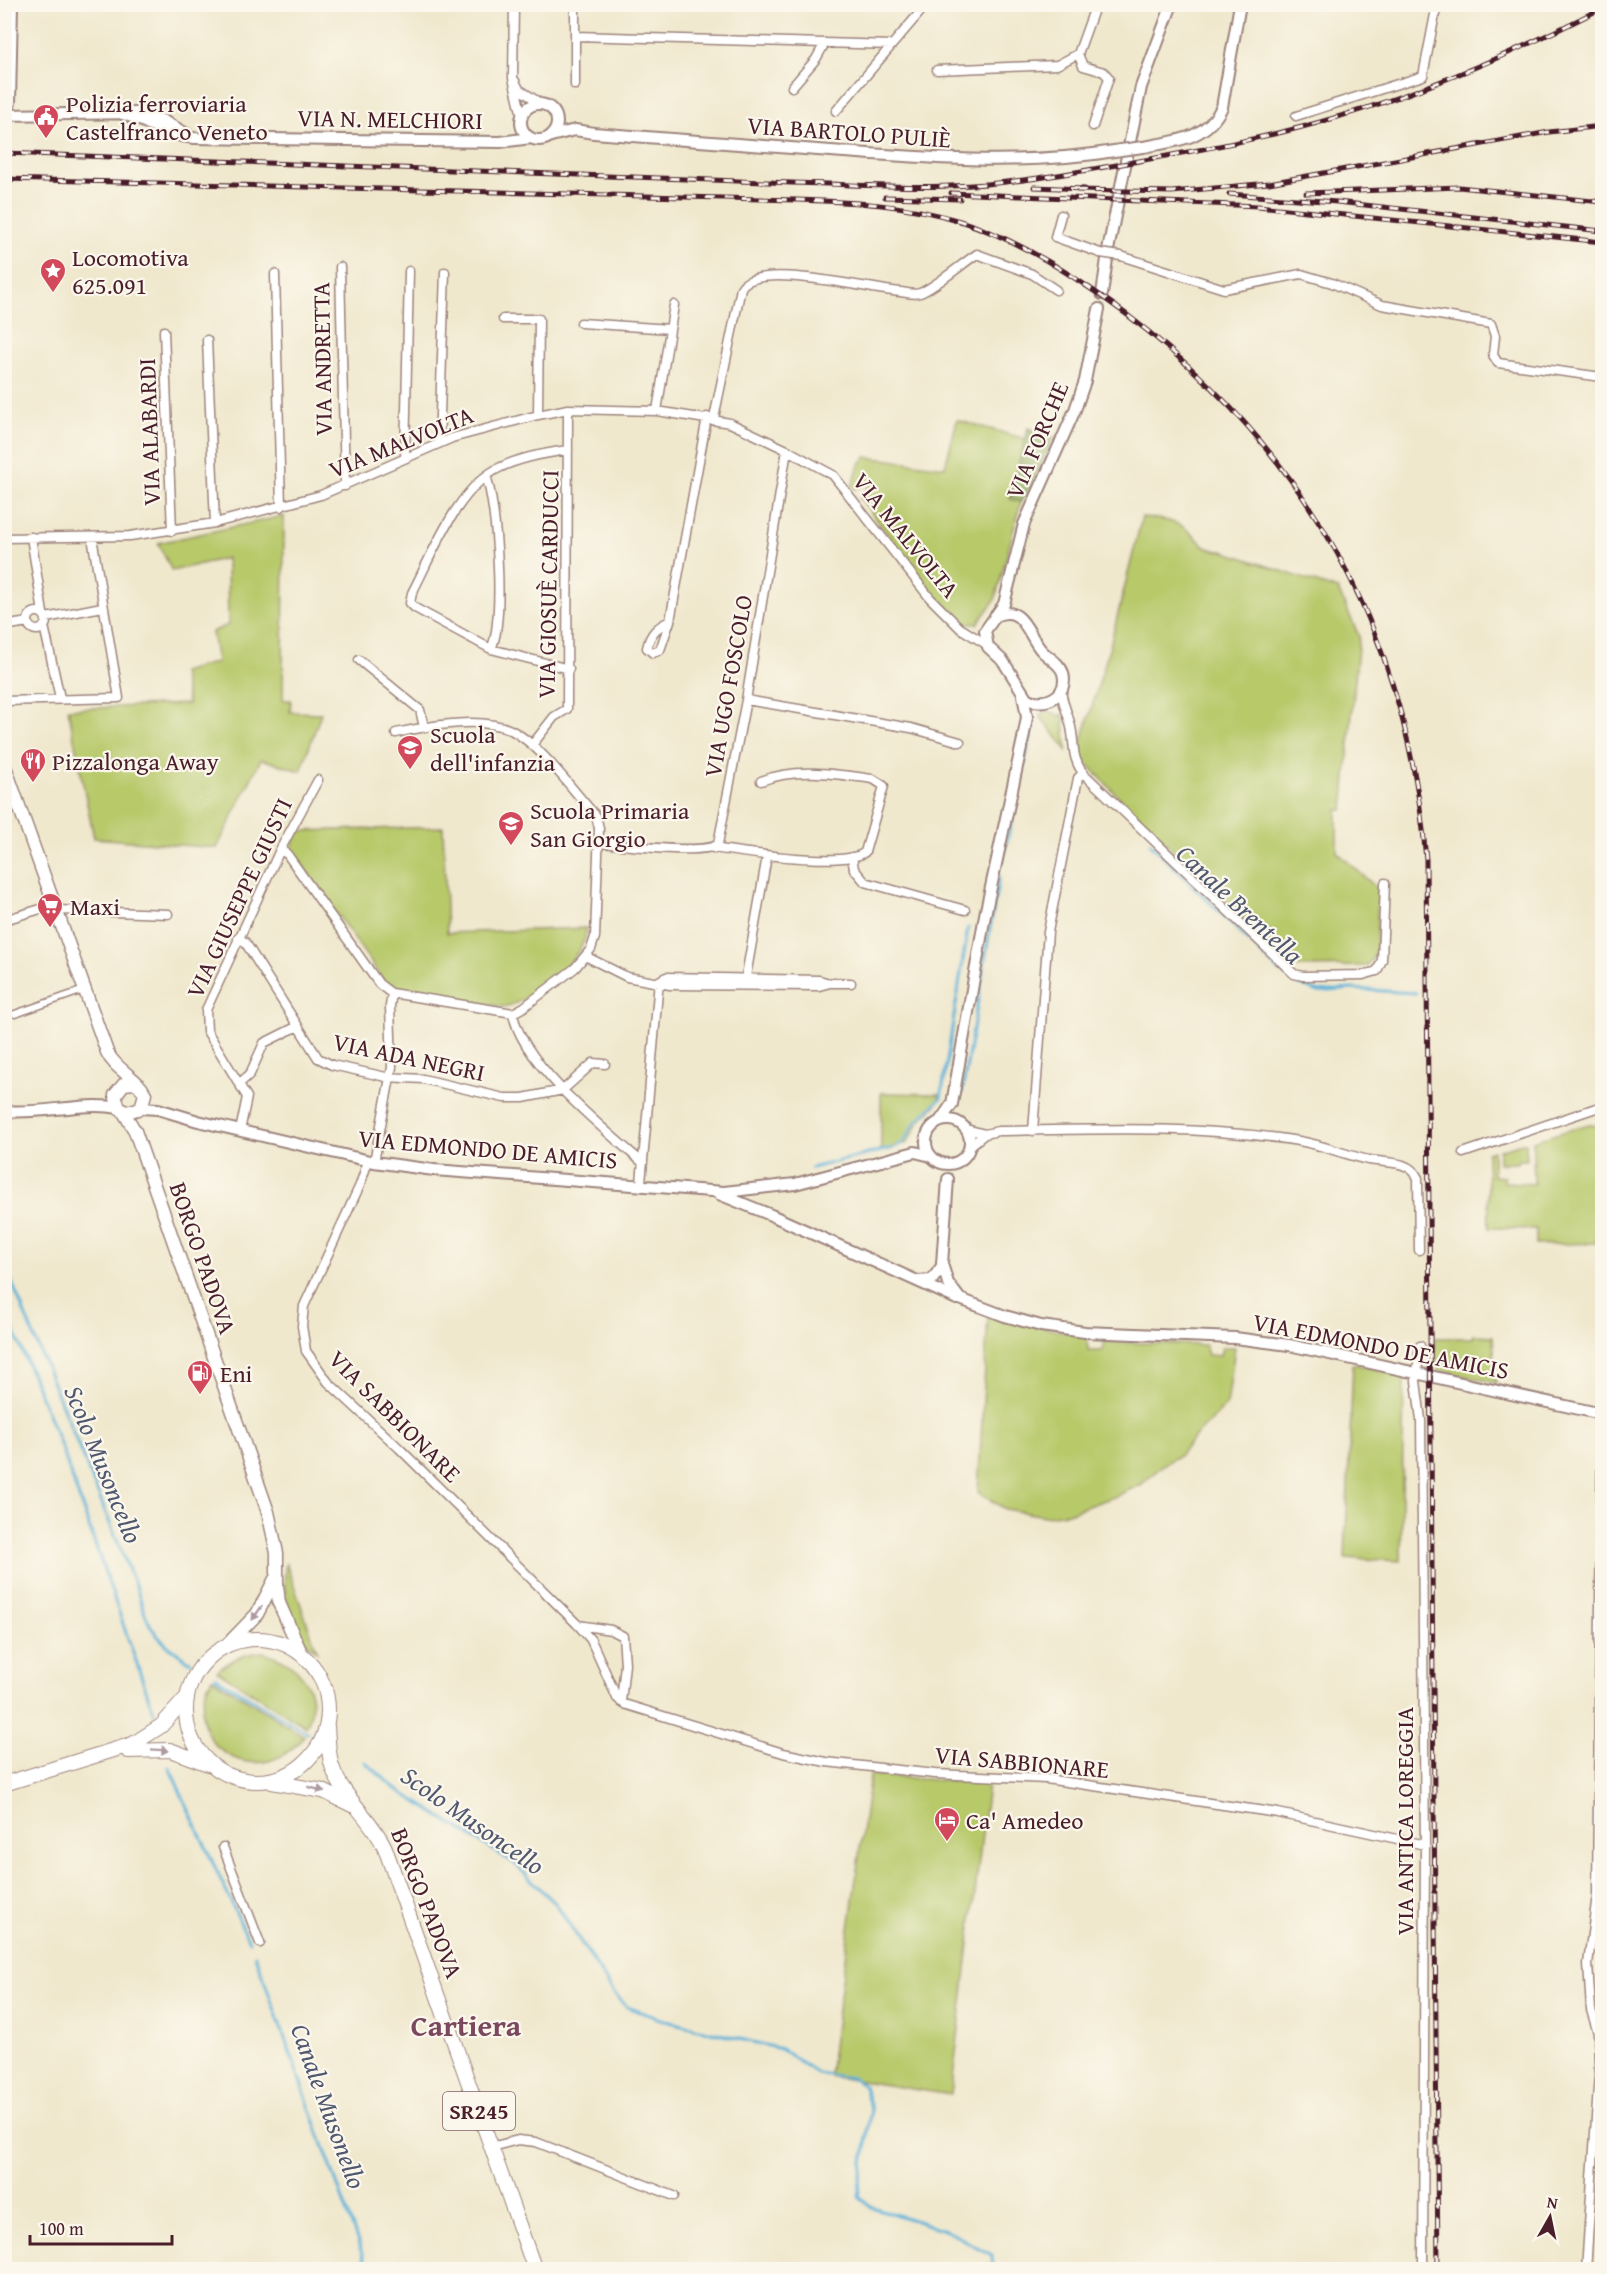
<svg xmlns="http://www.w3.org/2000/svg" width="1607" height="2274" viewBox="0 0 1607 2274" font-family="'Gentium Book Plus',serif">
  <rect width="100%" height="100%" fill="#fbf7ec"/>
  <filter id="ink" filterUnits="userSpaceOnUse"><feTurbulence type="fractalNoise" baseFrequency=".0167" numOctaves="2"/><feDisplacementMap in="SourceGraphic" scale="12" xChannelSelector="R" yChannelSelector="G"/><feConvolveMatrix kernelMatrix="1 2 1 2 8 2 1 2 1" color-interpolation-filters="sRGB"/></filter>
  <filter id="wash" filterUnits="userSpaceOnUse"><feTurbulence type="fractalNoise" baseFrequency=".008" numOctaves="4" result="noise"/><feDisplacementMap in="SourceGraphic" scale="24" xChannelSelector="R" yChannelSelector="G"/><feGaussianBlur stdDeviation="1.35" result="paint"/><feColorMatrix in="noise" values="0 0 0 0 0 0 0 0 0 0 0 0 0 0 0 0 0 1.4 0 .05"/><feComposite in="paint" operator="in"/></filter>
  <g filter="url(#wash)">
    <rect width="100%" height="100%" fill="#f0e8cd"/>
    <path fill="#b8c96b" stroke="#81744b" stroke-width="1.5" d="M957,420L1026,439L1010,498L1021,502L995,600L977,624L963,623L951,618L860,498L870,485L868,482L856,489L852,486L859,465L866,457L945,467Z
      M284,516L283,700H291L290,712L321,713L301,771L261,759L217,848L94,838L68,709L188,704L182,672L217,662L212,632L228,625L227,558L172,571L158,543Z
      M1142,517C1155,519 1168,519 1180,525C1198,535 1201,551 1223,551L1338,590L1359,636L1343,810H1337V852L1378,889L1376,954L1367,966L1298,967L1293,965L1130,809L1078,754L1110,646Z
      M1047,710L1060,716L1063,714L1067,750L1039,715Z
      M443,827L447,933L586,928C589,957 530,1002 504,1007L406,991L384,981L291,849L298,831Z
      M881,1093L940,1094C938,1110 927,1110 920,1121C915,1128 912,1136 907,1143L881,1151Z
      M1589,1124L1599,1127L1601,1139L1596,1243L1536,1245V1229L1489,1228L1487,1152L1493,1151V1176L1504,1177V1182L1534,1184L1533,1141Z
      M1522,1143H1526L1527,1160H1518L1517,1163H1499V1150Z
      M988,1315L1087,1337L1088,1351H1102L1104,1342L1205,1345L1208,1355L1220,1356L1222,1347H1235L1227,1405L1196,1435L1180,1455L1164,1464L1143,1483L1119,1495L1068,1513L1045,1516L1005,1509L978,1492Z
      M1474,1335L1493,1336L1496,1383L1438,1370V1362L1435,1361V1338H1473Z
      M1353,1364L1404,1376L1401,1561L1345,1558Z
      M286,1563L317,1651C289,1631 281,1595 286,1563Z
      M262,1652C297,1661 324,1689 306,1727L217,1671C232,1659 243,1654 262,1652Z
      M212,1678L304,1736C257,1797 174,1742 212,1678Z
      M870,1775L988,1784L951,2095L829,2076Z"/>
    <path fill="#92ad5f" stroke="#6e6645" stroke-width="1.5" d="M1028,428L1054,437L1035,479L1021,502L1010,499Z"/>
    <g fill="none" stroke-linecap="round" stroke-linejoin="round">
      <path stroke="#5bb1d8" stroke-width="3" d="M1150,843L1278,970L1300,985L1319,992L1351,989L1416,993
        M1002,863L1034,722
        M962,1093L999,876
        M897,1146L903,1143L916,1122L941,1098L968,928
        M811,1168L893,1148
        M4,1263L138,1592C148,1630 158,1642 191,1662
        M4,1306L61,1446L154,1713
        M215,1677L307,1733
        M365,1762L396,1789L514,1863L556,1904L614,1993L627,2007L666,2021L781,2049L817,2073L852,2078L864,2086L871,2109L858,2196L872,2207L945,2230L992,2255L993,2270
        M169,1767L249,1941
        M255,1955L368,2270"/>
    </g>
  </g>
  <g filter="url(#ink)">
    <g fill="none" stroke-linecap="round" stroke-linejoin="round">
      <defs>
        <path id="pedestrian" d="M15,1014L78,992"/>
        <path id="minor" d="M514,4L513,78L522,116
          M575,36L892,45L927,4
          M1078,54L1083,66L1104,72L1109,78L1093,126
          M937,70L1057,65L1078,54L1096,4
          M515,81L519,89L543,105
          M575,85V4
          M792,87L816,59L825,43
          M836,111L892,45
          M1296,116L1423,76L1437,4
          M1061,215L1055,237L1100,253
          M1121,256L1224,289L1301,274L1332,283L1382,305L1491,324L1495,336L1493,355L1498,363L1602,377
          M340,267L345,486
          M275,274L281,507
          M503,319H539L538,415
          M581,323L670,329
          M164,331L172,531
          M207,340L215,523
          M657,411L674,305
          M714,418L741,288C756,260 871,290 901,292C907,293 915,295 920,293C934,288 963,263 977,254L1032,274L1056,290
          M439,443L445,272
          M568,450C546,453 522,457 501,467C458,486 433,553 412,593L410,603L415,608L491,649L569,669
          M405,458L409,271
          M486,476C497,506 505,622 491,649
          M31,537L43,613
          M4,538L130,536L215,523L321,495L452,438L538,415L568,409L657,411L730,423L787,450L833,475L930,598L960,628L986,644
          M28 621a9 9 0 1 1 18 0a9 9 0 1 1-18 0Z
          M46,618L102,607
          M670,621L660,650L653,653L647,648C650,633 657,627 670,621L707,417
          M4,626L28,622
          M44,626L60,698
          M359,660L420,710L424,727
          M1061,689C1062,703 1068,713 1071,727C1075,745 1071,757 1083,773L1294,974L1303,976L1363,975L1377,971L1382,960L1385,883
          M746,700L911,728L960,742
          M4,701L119,698L92,537
          M532,745L554,717L567,709L568,409
          M599,843C621,844 704,856 718,844L746,700L787,450
          M713,848C740,852 846,868 865,852L884,786L873,779C836,774 796,767 761,781
          M280,850L287,854L379,984L391,993L513,1013L524,1007L575,968L591,949L595,937L599,828L596,816C572,790 542,746 511,730C482,716 427,726 396,733
          M852,857L854,869L865,882L965,910
          M56,910L168,914
          M4,920L54,905
          M238,938L245,942L318,1058L332,1065L386,1077L423,1079L504,1098H523L563,1090L593,1063L605,1064
          M587,957L627,977L670,985L819,986L830,983H851
          M659,981L666,977L819,980L830,983
          M745,982L767,856
          M513,1013C520,1062 606,1131 643,1163
          M240,1083L250,1074L264,1043L298,1026
          M966,1129L985,1134L998,1131C1099,1129 1199,1125 1299,1141C1323,1145 1346,1155 1369,1160C1386,1163 1410,1160 1418,1178L1419,1250
          M240,1131L247,1097L207,1031L206,1010L280,850L318,780
          M1033,1131L1048,932L1078,778L1083,773
          M970,1146L985,1134
          M1463,1153L1602,1106
          M368,1161L360,1185L304,1306L302,1326L306,1351L328,1382L399,1448L578,1625L591,1640L617,1698L624,1704L783,1753L826,1762L935,1774L1046,1779L1278,1813L1425,1845
          M374,1162L392,1067L390,1006L392,993
          M641,1183L659,981
          M1420,1346L1416,1381L1421,1420L1425,1845L1423,2270
          M1600,1414L1602,1403
          M578,1625L611,1630L623,1636L625,1664L621,1702
          M223,1847L260,1943
          M491,2147L518,2140L536,2142L674,2196
          M1586,2270L1599,2072L1598,2033L1591,2010L1588,1964L1597,1895L1602,1416"/>
        <path id="tertiary" d="M10,103L12,4
          M521 122a18 18 0 1 1 36 0a18 18 0 1 1-36 0Z
          M122,114C150,121 161,135 194,138L500,142L531,138
          M4,115L136,113L162,120L187,134
          M551,136L575,130L594,133C677,140 760,146 844,152C937,159 1028,166 1121,150
          M1143,147C1175,141 1206,140 1222,107L1240,4
          M1108,250L1141,87L1172,4
          M1102,294L1107,259
          M995,616C1023,603 1027,634 1041,650C1047,657 1060,663 1063,673C1069,696 1045,707 1027,699L1003,661L988,647L985,631L1004,604L1024,524L1075,410L1085,381L1099,309
          M141,1108L158,1109L198,1121L374,1162L434,1170L724,1192L795,1184L915,1152L931,1156
          M4,1111C43,1115 82,1101 119,1108
          M926 1142a22 22 0 1 1 44 0a22 22 0 1 1-44 0Z
          M940,1121L952,1104L985,915L1023,739L1027,717L1023,695
          M948,1179L942,1264L948,1283L960,1299L1005,1316L1041,1326L1085,1332L1235,1338L1289,1345L1602,1414
          M719,1194L771,1215L957,1299
          M918,1281L932,1280L942,1266"/>
        <path id="secondary" d="M4,764L107,1052C115,1070 137,1077 145,1094L141,1108L127,1112L119,1108L115,1095L124,1084L134,1083
          M123,1111L135,1131L268,1512L277,1553V1586L279,1603L302,1655
          M226,1646L257,1614L275,1579"/>
        <path id="primary" d="M186 1710a71 71 0 1 1 142 0a71 71 0 1 1-142 0Z
          M327,1726C328,1740 328,1756 333,1769C344,1799 372,1819 385,1848L535,2270
          M128,1751L170,1750L208,1764
          M272,1782L323,1791L354,1806
          M4,1784L133,1744L161,1726L187,1697"/>
      </defs>
      <use href="#pedestrian" stroke="#9d847c" stroke-width="9"/>
      <use href="#minor" stroke="#9d847c" stroke-width="11"/>
      <use href="#tertiary" stroke="#9d847c" stroke-width="14"/>
      <use href="#secondary" stroke="#9d847c" stroke-width="15"/>
      <use href="#primary" stroke="#9d847c" stroke-width="16"/>
      <use href="#pedestrian" stroke="#fff" stroke-width="6"/>
      <use href="#minor" stroke="#fff" stroke-width="8"/>
      <use href="#tertiary" stroke="#fff" stroke-width="10"/>
      <use href="#secondary" stroke="#fff" stroke-width="12"/>
      <use href="#primary" stroke="#fff" stroke-width="14"/>
      <defs>
        <path id="rail" d="M4,153L792,183C845,184 898,188 951,186C1014,184 1077,172 1139,161C1205,149 1271,137 1334,118C1427,91 1516,52 1602,8
          M4,179L797,200C853,202 906,204 960,221C1020,240 1076,277 1126,314C1309,453 1406,631 1426,859L1438,2270
          M1034,187L1085,189
          M1077,190L1172,192L1269,183L1549,132L1602,126
          M951,193L1258,206L1602,242
          M1306,193L1459,187L1602,202
          M1229,194L1337,202L1602,231
          M885,197L960,199"/>
      </defs>
      <use href="#rail" stroke="#4a1f2b" stroke-width="5"/>
      <use href="#rail" stroke="#fbf7ec" stroke-width="3" stroke-dasharray="9" stroke-linecap="butt"/>
      <defs>
        <path id="minor-bridge" d="M1100,253L1121,256"/>
        <path id="tertiary-bridge" d="M1121,150L1143,147"/>
      </defs>
      <use href="#minor-bridge" stroke="#9d847c" stroke-width="11" stroke-linecap="butt"/>
      <use href="#tertiary-bridge" stroke="#9d847c" stroke-width="14" stroke-linecap="butt"/>
      <use href="#minor-bridge" stroke="#fff" stroke-width="8"/>
      <use href="#tertiary-bridge" stroke="#fff" stroke-width="10"/>
    </g>
    <defs><path id="oneway-solid" d="M-6-.8H1V-3.2L6.5 0L1 3.2V.8H-6Z" transform="scale(1.5)"/></defs>
    <g fill="#ae9aa0">
      <use href="#oneway-solid" transform="translate(257 1613) rotate(125)"/>
      <use href="#oneway-solid" transform="translate(160 1750) rotate(4)"/>
      <use href="#oneway-solid" transform="translate(316 1789) rotate(15)"/>
    </g>
  </g>
  <defs>
    <symbol id="civic-pin" viewBox="-11 -11 22 30"><path d="M0 17L-7.5 6A9.5 9.5 0 1 1 7.5 6Z" fill="#d1495b" stroke="#fbf7ec"/><path d="M-.6-6.5H3V-4.5H.6V-3L4-1V1h2V6H-6V1h2V-1L-.6-3ZM-1.2 2.5V6h2.4V2.5Z" fill="#fff"/></symbol>
    <symbol id="sight-pin" viewBox="-11 -11 22 30"><path d="M0 17L-7.5 6A9.5 9.5 0 1 1 7.5 6Z" fill="#d1495b" stroke="#fbf7ec"/><path d="M0-6L1.8-2.2L6-1.7L2.9 1.2L3.7 5.4L0 3.3L-3.7 5.4L-2.9 1.2L-6-1.7L-1.8-2.2Z" fill="#fff"/></symbol>
    <symbol id="school-pin" viewBox="-11 -11 22 30"><path d="M0 17L-7.5 6A9.5 9.5 0 1 1 7.5 6Z" fill="#d1495b" stroke="#fbf7ec"/><path d="M0-5L7-2L0 1L-7-2ZM-4 1L0 2.5L4 1V4Q0 6-4 4Z" fill="#fff"/></symbol>
    <symbol id="restaurant-pin" viewBox="-11 -11 22 30"><path d="M0 17L-7.5 6A9.5 9.5 0 1 1 7.5 6Z" fill="#d1495b" stroke="#fbf7ec"/><path d="M-5-6h1v4h1v-4h1v4h1v-4h1v5L-1.5 .5V6h-2V.5L-5-1ZM5-6V6H3V1.5H1.5Q1.5-4 5-6Z" fill="#fff"/></symbol>
    <symbol id="supermarket-pin" viewBox="-11 -11 22 30"><path d="M0 17L-7.5 6A9.5 9.5 0 1 1 7.5 6Z" fill="#d1495b" stroke="#fbf7ec"/><path d="M-6-5.5h2.5l.6 2H6L4.5 2H-2.5L-4.4-4H-6ZM-1.5 3.2a1.3 1.3 0 1 0 .1 0ZM3 3.2a1.3 1.3 0 1 0 .1 0Z" fill="#fff"/></symbol>
    <symbol id="fuel-pin" viewBox="-11 -11 22 30"><path d="M0 17L-7.5 6A9.5 9.5 0 1 1 7.5 6Z" fill="#d1495b" stroke="#fbf7ec"/><path d="M-5.5-6h7V0h2V4h1.3V-2.5L3-4.5l.8-.8L6-3V5H2.5V1h-1V6h-7ZM-4.2-4.7v3.2H.2V-4.7Z" fill="#fff"/></symbol>
    <symbol id="hotel-pin" viewBox="-11 -11 22 30"><path d="M0 17L-7.5 6A9.5 9.5 0 1 1 7.5 6Z" fill="#d1495b" stroke="#fbf7ec"/><path d="M-6-4.5h1.5V1H6V5H4.5V3h-9V5H-6ZM-4 0a1.8 1.8 0 1 1 3.6 0ZM.5 0V-2.5h3Q6-2.5 6 0Z" fill="#fff"/></symbol>
  </defs>
  <g fill-rule="evenodd">
    <use href="#civic-pin" x="31" y="102" width="30" height="40"/>
    <use href="#sight-pin" x="38" y="256" width="30" height="40"/>
    <use href="#school-pin" x="395" y="733" width="30" height="40"/>
    <use href="#restaurant-pin" x="18" y="746" width="30" height="40"/>
    <use href="#school-pin" x="496" y="809" width="30" height="40"/>
    <use href="#supermarket-pin" x="35" y="891" width="30" height="40"/>
    <use href="#fuel-pin" x="185" y="1358" width="30" height="40"/>
    <use href="#hotel-pin" x="932" y="1805" width="30" height="40"/>
  </g>
  <g text-anchor="middle" dominant-baseline="central" stroke-width="4.5" stroke-linejoin="round" paint-order="stroke">
    <rect fill="#fbf7ec" stroke="#7f6065" stroke-width="1.5" x="443" y="2092" width="72" height="38" rx="4.5"/>
    <g font-size="22" font-weight="bold" fill="#4a1f2b">
      <text x="479" y="2111">SR245</text>
    </g>
    <g font-size="24" fill="#4a1f2b" stroke="#fbf7ec" text-anchor="start">
      <text x="66" y="103">Polizia ferroviaria<tspan x="66" dy="28">Castelfranco Veneto</tspan></text>
      <text x="72" y="257">Locomotiva<tspan x="72" dy="28">625.091</tspan></text>
      <text x="430" y="734">Scuola<tspan x="430" dy="28">dell'infanzia</tspan></text>
      <text x="52" y="761">Pizzalonga Away</text>
      <text x="530" y="810">Scuola Primaria<tspan x="530" dy="28">San Giorgio</tspan></text>
      <text x="70" y="906">Maxi</text>
      <text x="220" y="1373">Eni</text>
      <text x="966" y="1820">Ca' Amedeo</text>
    </g>
    <g font-size="24" fill="#4a1f2b" stroke="#fbf7ec">
      <text transform="translate(390 119) rotate(1)">VIA N. MELCHIORI</text>
      <text transform="translate(849 132) rotate(4)">VIA BARTOLO PULIÈ</text>
      <text transform="translate(322 359) rotate(-91)">VIA ANDRETTA</text>
      <text transform="translate(149 432) rotate(-92)">VIA ALABARDI</text>
      <text transform="translate(1037 440) rotate(-67)">VIA FORCHE</text>
      <text transform="translate(401 442) rotate(-22)">VIA MALVOLTA</text>
      <text transform="translate(906 535) rotate(51)">VIA MALVOLTA</text>
      <text transform="translate(548 584) rotate(-89)">VIA GIOSUÈ CARDUCCI</text>
      <text transform="translate(728 686) rotate(-80)">VIA UGO FOSCOLO</text>
      <text transform="translate(239 898) rotate(-65)">VIA GIUSEPPE GIUSTI</text>
      <text transform="translate(409 1057) rotate(12)">VIA ADA NEGRI</text>
      <text transform="translate(488 1149) rotate(5)">VIA EDMONDO DE AMICIS</text>
      <text transform="translate(203 1258) rotate(71)">BORGO PADOVA</text>
      <text transform="translate(1381 1346) rotate(11)">VIA EDMONDO DE AMICIS</text>
      <text transform="translate(395 1416) rotate(45)">VIA SABBIONARE</text>
      <text transform="translate(1022 1762) rotate(5)">VIA SABBIONARE</text>
      <text transform="translate(1404 1821) rotate(-90)">VIA ANTICA LOREGGIA</text>
      <text transform="translate(427 1903) rotate(69)">BORGO PADOVA</text>
    </g>
    <g font-size="26" font-style="italic" fill="#515970" stroke="#fbf7ec">
      <text transform="translate(1240 904) rotate(43)">Canale Brentella</text>
      <text transform="translate(104 1464) rotate(68)">Scolo Musoncello</text>
      <text transform="translate(473 1820) rotate(35)">Scolo Musoncello</text>
      <text transform="translate(329 2106) rotate(70)">Canale Musonello</text>
    </g>
    <g font-size="30" font-weight="bold" fill="#7a495e" stroke="#fbf7ec">
      <text x="466" y="2025">Cartiera</text>
    </g>
  </g>
  <rect width="1607" height="2274" fill="none" stroke="#fbf7ec" stroke-width="24"/>
  <g transform="translate(1550 2217) rotate(9)" stroke="#fbf7ec" stroke-width="4.5" paint-order="stroke">
  <path d="M0-4.5L10 22L0 15L-10 22Z" fill="#4a1f2b"/>
  <text y="-9" font-size="16" font-weight="bold" text-anchor="middle" fill="#4a1f2b">N</text>
  </g>
  <path d="M30 2235v9h142v-9" fill="none" stroke="#4a1f2b" stroke-width="3"/>
  <text x="39" y="2235" font-size="18" fill="#4a1f2b" stroke="#fbf7ec" stroke-width="4.5" paint-order="stroke">100 m</text>
</svg>
